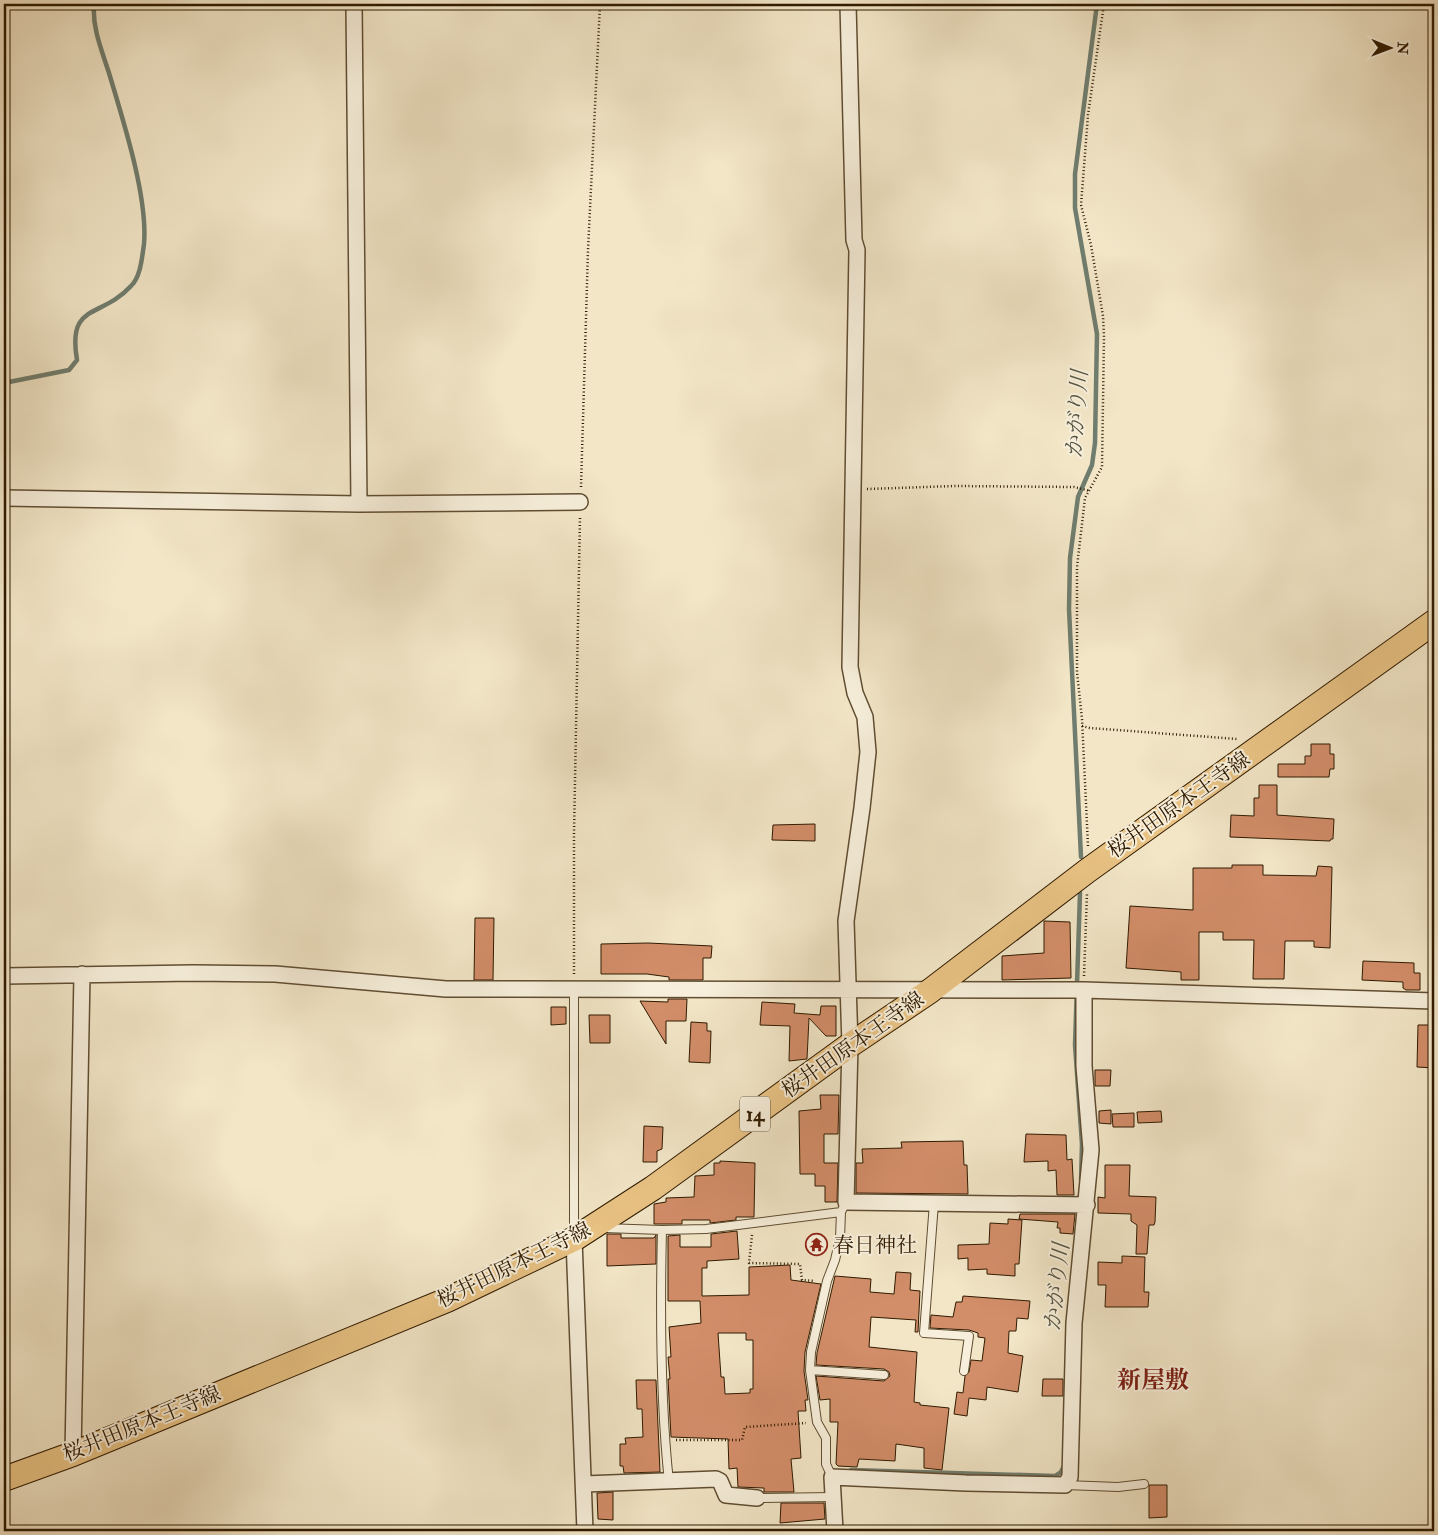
<svg xmlns="http://www.w3.org/2000/svg" width="1438" height="1535" viewBox="0 0 1438 1535" font-family="'IM FELL Double Pica','Noto Serif JP',serif">
  <rect width="100%" height="100%" fill="#f2e6c7"/>
  <filter id="stains"><feTurbulence type="fractalNoise" baseFrequency=".004" numOctaves="4"/><feColorMatrix values="0 0 0 0 .2 0 0 0 0 .09 0 0 0 0 .02 0 0 0 .5 -.17"/></filter>
  <radialGradient id="worn" r=".72"><stop offset=".6" stop-color="#630" stop-opacity="0"/><stop offset="1" stop-color="#630" stop-opacity=".3"/></radialGradient>
  <g fill="none" stroke-linecap="round" stroke-linejoin="round">
    <path stroke="#707d6e" stroke-width="4.5" d="M4,383L69,370L77,360C67,302 101,319 131,286C141,276 142,257 144,244C148,197 123,120 109,73C102,51 92,28 94,4
      M1081,857L1069,609L1070,558L1078,497L1092,465L1095,443L1097,334L1075,208V174L1097,4
      M1080,893L1075,1045L1082,1144L1081,1180
      M851,1470L1055,1476L1061,1472L1065,1464"/>
  </g>
  <path fill="#d28d69" stroke="#2f1a00" fill-rule="evenodd" d="M1311,744H1330V754H1334V769H1330L1329,777H1278V764H1305V756H1311Z
    M1259,785H1277V815L1334,819L1333,839H1331L1330,841L1230,837L1231,815L1254,816V798H1259Z
    M815,824V841L772,840L773,825Z
    M1232,865H1263V875L1316,876L1318,866L1332,867L1330,948L1314,947V941H1285L1284,979H1253L1254,940H1223V932H1199V980H1181V972L1126,968L1130,906L1193,910V868H1232Z
    M475,918H494L493,980H474Z
    M1044,921L1070,922L1071,978L1002,980V956L1044,953Z
    M648,943L712,946L711,958H703V980H669V977L647,974H601V944Z
    M1363,961L1414,963V973H1420V990H1406L1403,988V982L1362,980Z
    M668,999H687L686,1021H666V1044L640,1001L668,1002Z
    M762,1002L795,1004L794,1013L820,1015L821,1006H836V1036H826L809,1018L807,1059L789,1061L790,1026L760,1025Z
    M551,1007H566V1024L551,1025Z
    M589,1015H610V1043H590Z
    M691,1022L707,1023V1031H711L710,1063L689,1062Z
    M1418,1025H1434V1068L1417,1067Z
    M1095,1070H1111L1110,1086H1095Z
    M820,1095H839L838,1134H824V1163H838L837,1202H825V1186H815V1174H800L799,1111L821,1109Z
    M1111,1110V1124L1099,1123V1111Z
    M1161,1111L1162,1122L1138,1123L1137,1112Z
    M1134,1113V1127H1113L1112,1114Z
    M644,1126L663,1127L662,1149L657,1151V1162H643Z
    M1026,1134L1066,1135L1067,1160L1072,1159L1074,1195H1057L1056,1170L1048,1171V1161L1024,1162Z
    M963,1141L964,1165H967L968,1194L856,1193V1163H863L862,1149L902,1148L901,1142Z
    M720,1161L755,1163L754,1217H736V1220L710,1223V1220H682V1224H654V1204L666,1202V1198L694,1197L695,1176L714,1175V1163H720Z
    M1105,1165H1130L1129,1196L1156,1197L1155,1222L1154,1225H1149L1147,1254H1136L1137,1225L1131,1221V1214L1098,1213V1197L1105,1198Z
    M1020,1214H1075L1073,1234L1060,1233V1228H1057L1058,1222L1019,1219Z
    M1008,1219L1022,1220L1019,1264H1015V1276L987,1274V1269L968,1270V1258L958,1259V1245L989,1244L990,1223L1008,1224Z
    M737,1231L739,1259L707,1261V1268H702V1296L749,1295V1267L790,1265L791,1280L821,1284L805,1352L804,1371L808,1400H805L806,1411H798L801,1458L791,1459L794,1492H764V1488L738,1487L737,1468L729,1469L728,1439L671,1437L668,1379H670L668,1357H671L669,1327L701,1323L700,1301H668V1236L680,1235V1247H711V1234ZM718,1333H746V1340H753V1389H750V1393L725,1394L724,1377H721Z
    M607,1234H621V1238H654L656,1235V1264L607,1266Z
    M1122,1256L1145,1257L1144,1292H1149L1148,1307H1105L1106,1285H1098V1262L1122,1263Z
    M896,1272L911,1273L910,1290L920,1291L918,1332H915L916,1320L871,1317L869,1347L917,1352L914,1402L920,1403V1405L949,1408L942,1470L924,1468V1448L896,1444L895,1461L859,1459L857,1467L838,1466L836,1464L838,1422H830V1399L820,1400L816,1376L884,1381L890,1376L889,1372L884,1369L816,1365L817,1353L835,1276L871,1279L870,1292L894,1294Z
    M963,1296L1030,1301L1028,1319L1017,1318L1016,1331H1009L1008,1353L1023,1356L1018,1392L987,1387L986,1400L969,1398L967,1416L954,1414L957,1392L963,1393L965,1376L969,1372L971,1360L982,1361L985,1338L978,1337V1333L969,1330L930,1328L931,1315L953,1317L956,1302H962Z
    M1043,1379H1063V1396H1042Z
    M636,1380H656L660,1472L624,1473L623,1466H620V1444H626L625,1438L643,1437L642,1409H637Z
    M1149,1485H1167V1517L1149,1518Z
    M613,1492V1520L598,1519L597,1493Z
    M781,1503H824L825,1519L780,1523Z"/>
  <g fill="none" stroke-linecap="round" stroke-linejoin="round">
    <defs>
      <path id="lane" d="M934,1203L924,1333L969,1336L964,1371
        M604,1228L662,1230L706,1229L841,1212
        M662,1230C660,1314 660,1399 669,1482
        M574,1234V988
        M810,1370L884,1375
        M832,1477L826,1464V1438L817,1422L810,1370L811,1352L827,1281L835,1260L840,1238L841,1212L846,1202
        M1065,1485L1118,1487L1144,1484
        M757,1498L833,1497"/>
      <path id="street" d="M354,4L359,504
        M848,4L854,240L857,250L850,667L855,693L865,717L868,752L862,808L846,921L850,1045L846,1202L1087,1205
        M4,498L359,504L580,502
        M4,976L193,973L275,974L446,989L1084,990L1434,1001
        M574,1239L585,1531
        M73,1454L82,974
        M584,1484L716,1479L720,1481L726,1495L757,1498
        M835,1531L832,1477L966,1483L1065,1485L1070,1477L1074,1323L1091,1150L1084,1066V990"/>
      <path id="primary" d="M4,1479L73,1454L447,1300L574,1239L653,1188L850,1045L930,991L1087,871L1434,622"/>
    </defs>
    <use href="#lane" stroke="#604d32" stroke-width="10"/>
    <use href="#street" stroke="#604d32" stroke-width="18"/>
    <use href="#primary" stroke="#2f1a00" stroke-width="26"/>
    <path stroke="#2f1a00" stroke-width="2.5" stroke-dasharray="1 2.5" stroke-linecap="butt" d="M581,487L588,250L600,4
      M867,489L955,486L1074,487L1090,491
      M1082,726L1090,728L1237,739
      M1088,846L1082,719L1077,672V567L1085,498L1102,467L1104,336L1103,316L1091,245L1081,205L1088,115L1104,4
      M574,974V834L580,517
      M1084,976L1087,894
      M752,1235L749,1263L800,1264L802,1280L815,1281
      M676,1440H742L745,1427L806,1423"/>
    <use href="#lane" stroke="#f7efdb" stroke-width="8"/>
    <use href="#street" stroke="#f7efdb" stroke-width="15"/>
    <use href="#primary" stroke="#e9c384" stroke-width="24"/>
  </g>
  <defs>
    <symbol id="temple-ring" viewBox="-11 -11 22 22"><circle r="9.5" fill="#f7efdb" stroke="#8f2418" stroke-width="1.5"/><path d="M0-6L5-2H3V0L6.5 2.5H4V6H1.5V3h-3V6H-4V2.5H-6.5L-3 0V-2H-5Z" fill="#8f2418"/></symbol>
  </defs>
  <g fill-rule="evenodd">
    <use href="#temple-ring" x="804" y="1232" width="25" height="25"/>
  </g>
  <g text-anchor="middle" dominant-baseline="central" stroke-width="4" stroke-linejoin="round" paint-order="stroke">
    <rect fill="#f7efdb" stroke="#6b5a42" stroke-width="1" x="740" y="1096.5" width="30" height="35" rx="4"/>
    <g font-size="20" font-weight="bold" fill="#2f1a00">
      <text x="755" y="1114">14</text>
    </g>
    <g font-size="21" fill="#2f1a00" stroke="#f7efdb">
      <text transform="translate(1179 805) rotate(-35)">桜井田原本王寺線</text>
      <text transform="translate(853 1045) rotate(-35)">桜井田原本王寺線</text>
      <text transform="translate(514 1265) rotate(-26)">桜井田原本王寺線</text>
      <text transform="translate(142 1424) rotate(-22)">桜井田原本王寺線</text>
    </g>
    <g font-size="21" fill="#2f1a00" stroke="#f7efdb" text-anchor="start">
      <text x="833" y="1245">春日神社</text>
    </g>
    <g font-size="22" font-style="italic" fill="#555440" stroke="#f7efdb">
      <text transform="translate(1077 414) rotate(-86)">かがり川</text>
      <text transform="translate(1057 1287) rotate(-84)">かがり川</text>
    </g>
    <g font-size="24" font-weight="bold" fill="#7a1f14" stroke="#f7efdb">
      <text x="1153" y="1380">新屋敷</text>
    </g>
  </g>
  <rect width="1438" height="1535" fill="none" stroke="#f2e6c7" stroke-width="20"/>
  <rect x="5" y="5" width="1428" height="1525" fill="none" stroke="#2f1a00" stroke-width="2.5"/>
  <rect x="10" y="10" width="1418" height="1515" fill="none" stroke="#2f1a00"/>
  <g transform="translate(1390 48) rotate(91)" stroke="#f7efdb" stroke-width="4" paint-order="stroke">
  <path d="M0-4L9 19L0 12L-9 19Z" fill="#2f1a00"/>
  <text y="-8" font-size="14" font-weight="bold" text-anchor="middle" fill="#2f1a00">N</text>
  </g>
  <rect width="100%" height="100%" filter="url(#stains)"/>
  <rect width="100%" height="100%" fill="url(#worn)"/>
</svg>
